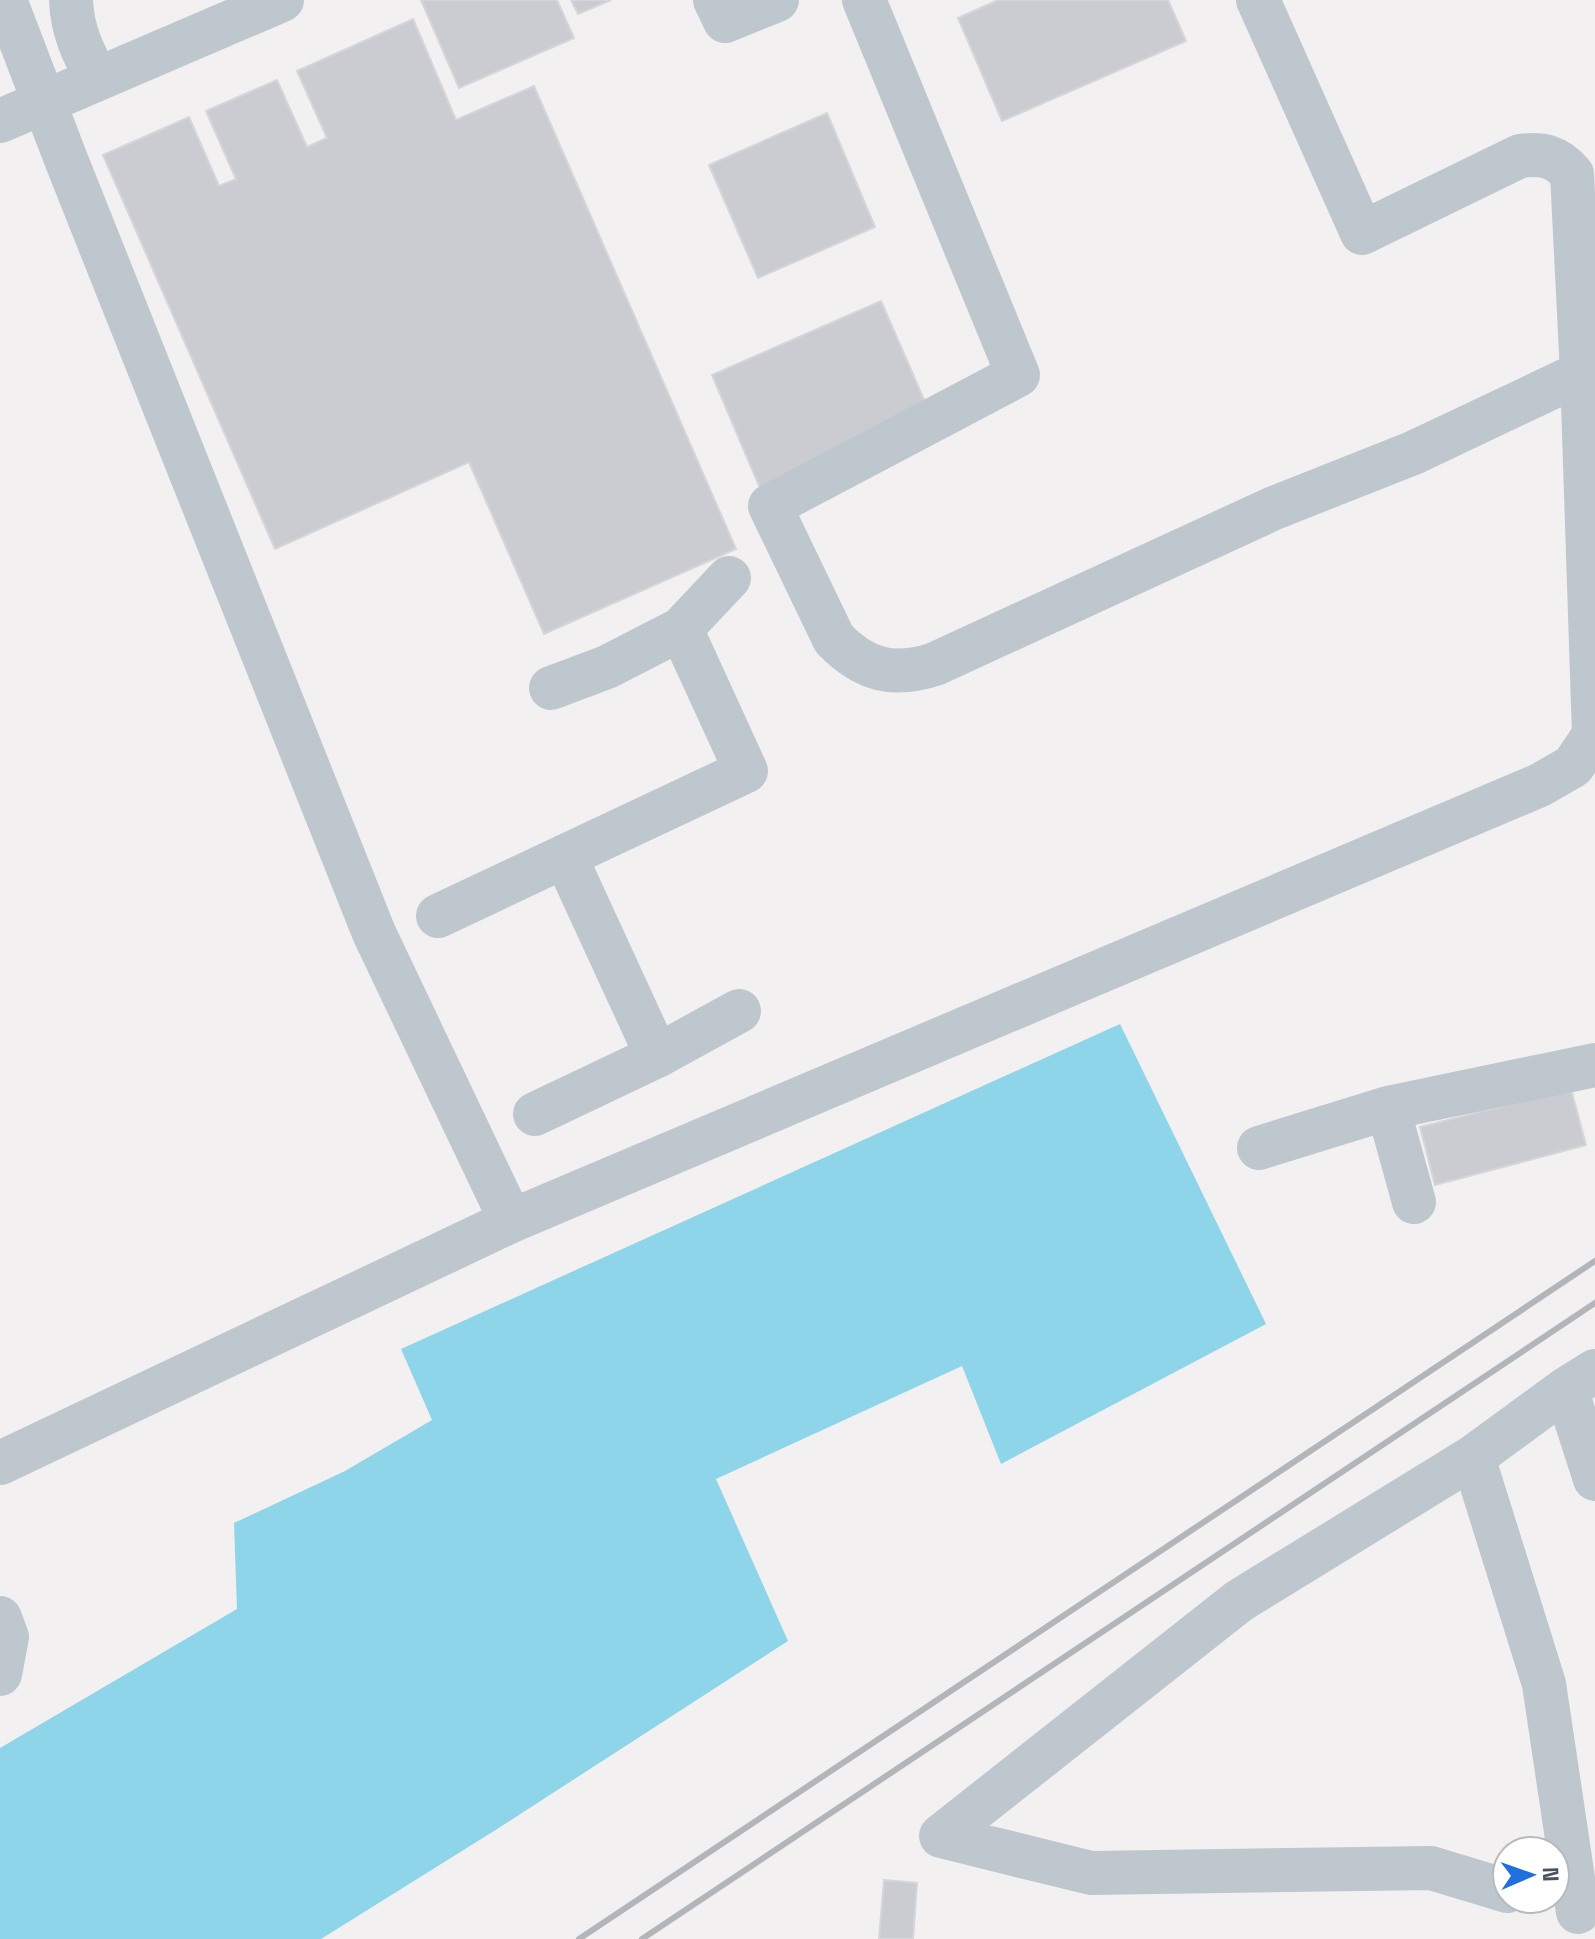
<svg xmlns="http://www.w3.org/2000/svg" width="1595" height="1939" viewBox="0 0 1595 1939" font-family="'Space Grotesk',sans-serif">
  <rect width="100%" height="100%" fill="#f2f0f0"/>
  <path fill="#8ed5e9" d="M1120,1024L1266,1324L1001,1464L962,1366L716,1479L788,1641L494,1831L321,1939H0V1748L237,1609L234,1523L345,1471L432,1420L401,1349Z"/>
  <path fill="#caccd2" stroke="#d4d6db" stroke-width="2" d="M421,0H557L574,38L459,88Z
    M571,0H611L578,14Z
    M998,0H1168L1186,41L1002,121L958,18Z
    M413,19L456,120L534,86L736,549L544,634L469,462L275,549L103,155L189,117L219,186L236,179L206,111L277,80L307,147L327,138L297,71Z
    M827,113L875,227L758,278L709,165Z
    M881,301L932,418L762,493L712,375Z
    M1571,1089L1586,1145L1435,1185L1420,1127Z
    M884,1880L917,1883L913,1939H879Z"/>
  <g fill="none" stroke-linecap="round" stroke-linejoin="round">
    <path stroke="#bec7ce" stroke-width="44" d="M5,0L67,162L374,933L511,1221L1540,785L1573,766L1594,735L1582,373L1572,174C1557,156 1542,153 1520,156L1362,233L1258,0
      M71,0C72,30 83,54 98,79
      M715,0L725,21L777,0
      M864,0L1018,375L770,506L834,639C864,670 893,678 935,664L1274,508L1413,453L1582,373
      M0,121L282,0
      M551,688L607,667L681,629L729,578
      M565,856L657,1056
      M438,916L746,771L681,629
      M1388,1108L1414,1202
      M535,1114L657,1056L739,1011
      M1259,1148L1388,1108L1595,1065
      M1566,1389L1595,1479
      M1473,1457L1544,1684L1578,1912
      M0,1463L511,1221
      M0,1618L7,1637L0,1674
      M1507,1891L1431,1868L1091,1873L941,1836L1239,1601L1473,1457L1566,1389L1595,1371"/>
    <path stroke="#b2b5ba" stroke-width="6" d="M579,1939L1595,1261
      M642,1939L1595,1303"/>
  </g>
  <g transform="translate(1531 1875) rotate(88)"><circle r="38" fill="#ffffff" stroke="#b6babe" stroke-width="2"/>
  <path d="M0-6L14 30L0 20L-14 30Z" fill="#1f6fdc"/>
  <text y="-12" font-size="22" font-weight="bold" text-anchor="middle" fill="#48525c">N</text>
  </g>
</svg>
